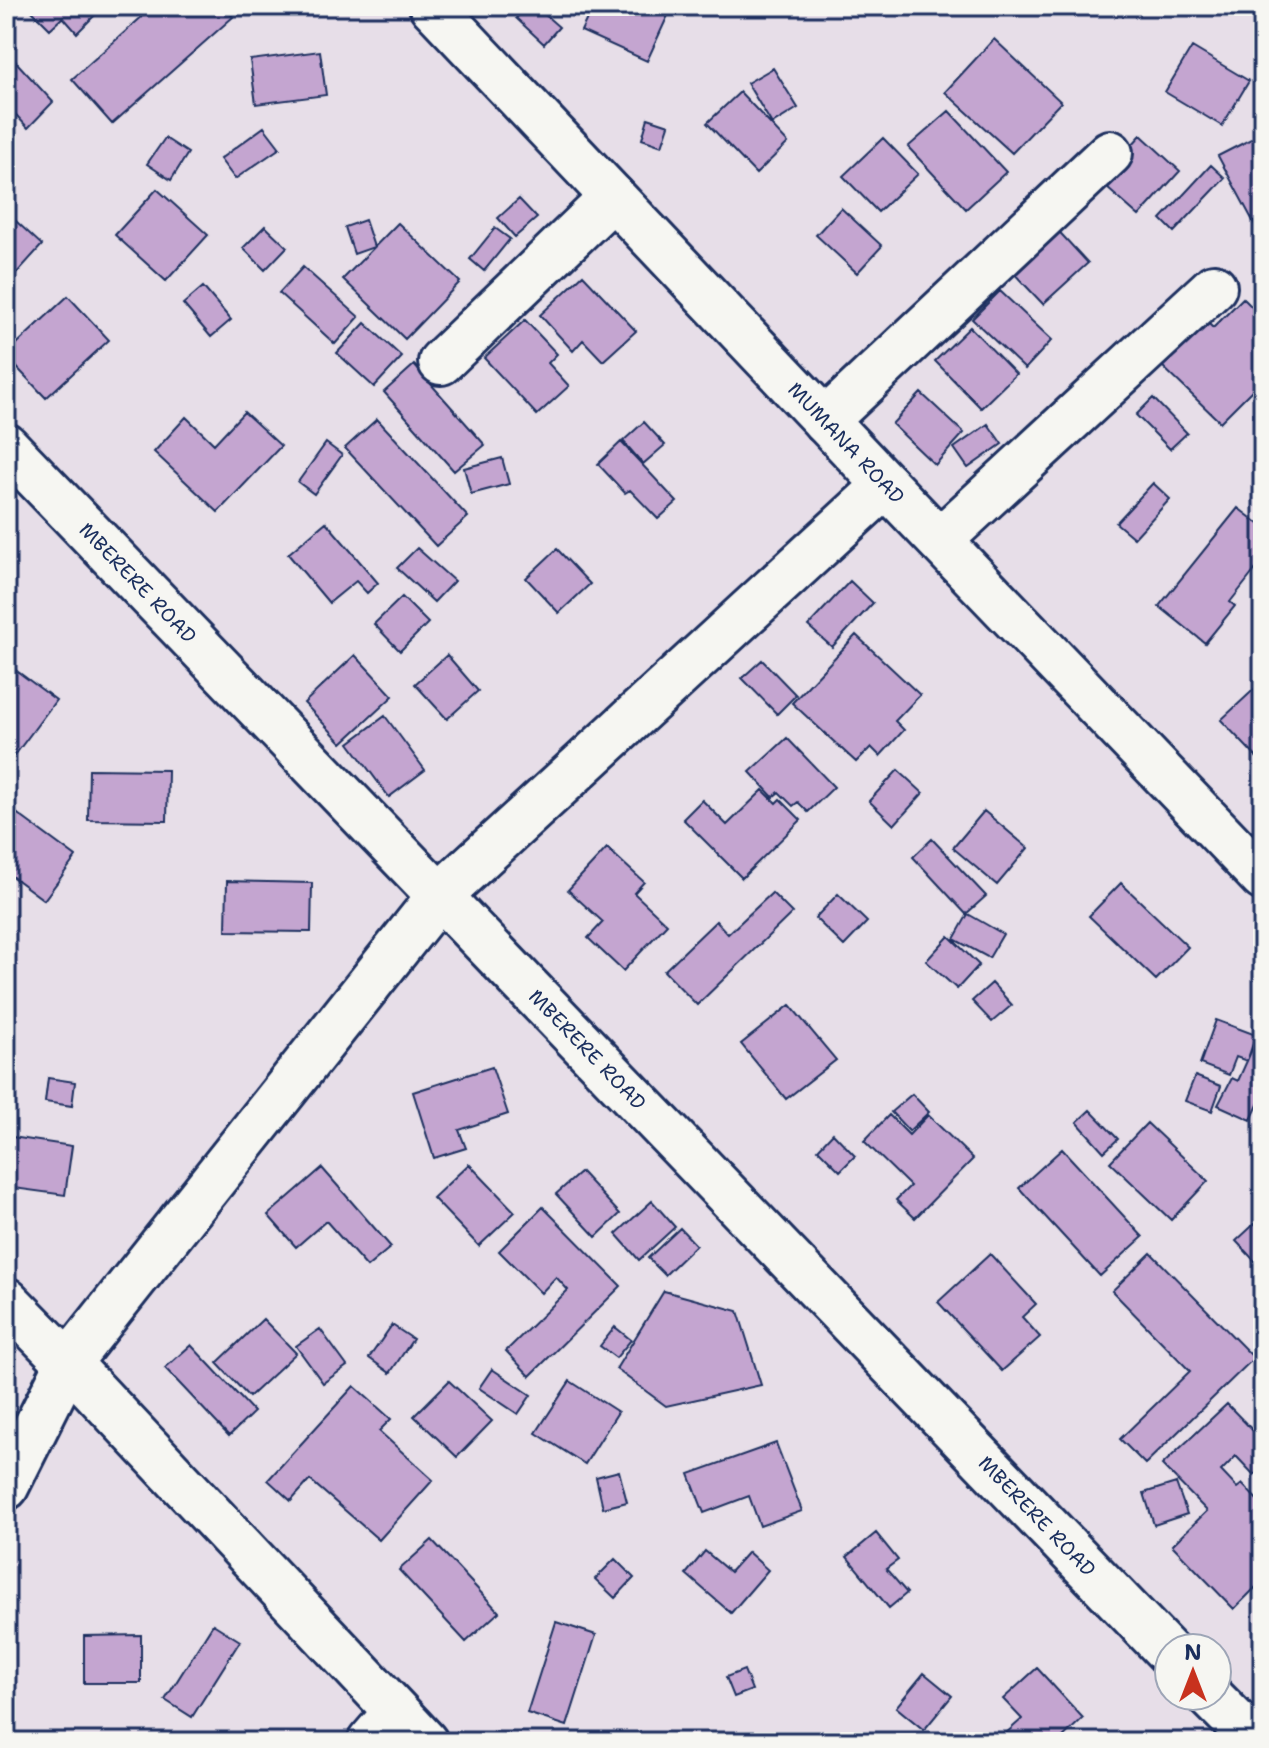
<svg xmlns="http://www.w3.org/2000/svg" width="1269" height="1748" viewBox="0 0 1269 1748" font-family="'Shantell Sans',sans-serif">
  <rect width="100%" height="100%" fill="#e7dee8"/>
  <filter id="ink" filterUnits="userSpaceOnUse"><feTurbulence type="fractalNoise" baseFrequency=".0125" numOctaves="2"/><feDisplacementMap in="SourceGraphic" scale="16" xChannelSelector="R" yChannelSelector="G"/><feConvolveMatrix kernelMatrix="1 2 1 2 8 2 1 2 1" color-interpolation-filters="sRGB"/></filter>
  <g filter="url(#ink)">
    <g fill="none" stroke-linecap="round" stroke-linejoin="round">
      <path stroke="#588eac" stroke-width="9" d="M1244,6L1263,22"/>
    </g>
    <path fill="#c4a5d0" stroke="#1b2f5e" stroke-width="2" d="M27,6H89L96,14L77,33L63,17L50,29Z
      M154,6H223L233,17L112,124L72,79Z
      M528,6H535L559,27L544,44L516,18Z
      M593,6H660L670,11L647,61L581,31Z
      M994,39L1061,102L1012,153L945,92Z
      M1192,47L1249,81L1222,126L1165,92Z
      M6,51L53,102L28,128L6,104Z
      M320,51L326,95L256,104L250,60Z
      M773,68L798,108L772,124L747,83Z
      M740,92L788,143L756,174L707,123Z
      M949,111L1006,172L966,209L908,147Z
      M648,118L669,125L662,146L642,139Z
      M264,127L280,148L235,179L220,159Z
      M1263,133V235L1261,236L1218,156Z
      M1141,135L1180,171L1139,216L1099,181Z
      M165,138L188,153L171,180L147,164Z
      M883,138L918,174L878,212L843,176Z
      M1211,165L1225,178L1174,232L1161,219Z
      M157,189L208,235L166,281L115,235Z
      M519,199L537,218L515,237L498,218Z
      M841,208L882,246L857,273L816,235Z
      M6,212L42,245L6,285Z
      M365,220L374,247L354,254L345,227Z
      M398,223L460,282L405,339L343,279Z
      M1052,224L1088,263L1043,304L1007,266Z
      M265,226L287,247L265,270L243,248Z
      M495,228L510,239L484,271L470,259Z
      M303,267L359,317L335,344L279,293Z
      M583,275L636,331L603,361L583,340L573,351L540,315Z
      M203,287L231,320L211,337L183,304Z
      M1000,291L1052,340L1025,369L972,319Z
      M68,296L109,340L46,398L6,356V354Z
      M1243,298L1263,318V379L1220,422L1161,365L1205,320L1213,328Z
      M525,320L557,354L548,363L569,386L537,415L484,358Z
      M365,323L402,357L374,387L337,353Z
      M970,327L1016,374L981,408L935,361Z
      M414,365L485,445L454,471L384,392Z
      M921,393L964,433L935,465L892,424Z
      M1153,398L1187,433L1170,449L1136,415Z
      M244,412L281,446L218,512L154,452L186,417L214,444Z
      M377,419L468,517L436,546L345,448Z
      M644,422L665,445L643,464L623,441Z
      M988,424L1002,444L968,468L954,448Z
      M621,442L677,502L658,519L630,490L625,493L598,464Z
      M326,443L342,455L314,494L298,482Z
      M502,458L509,484L471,494L464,468Z
      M1153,483L1170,499L1134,538L1116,523Z
      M1238,508L1263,527V560L1230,602L1235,606L1205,643L1159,606Z
      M326,522L378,583L367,593L356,581L329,603L288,554Z
      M417,548L454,581L434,602L397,568Z
      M557,549L590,584L559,613L526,578Z
      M850,581L873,603L832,647L808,626Z
      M402,597L428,623L400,651L374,624Z
      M856,635L920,695L895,721L904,730L880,756L871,747L856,762L792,703Z
      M355,655L393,696L342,743L304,703Z
      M447,655L478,691L447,719L415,684Z
      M762,660L796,695L777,714L742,678Z
      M6,663L56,700L6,767Z
      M1263,681V761L1262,763L1221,720Z
      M385,716L425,770L389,797L349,743Z
      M787,738L834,787L808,812L798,802L793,806L779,792L773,797L750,772Z
      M89,769L168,770L167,821L88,820Z
      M898,770L923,793L894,825L869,801Z
      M763,790L776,803L780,799L801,820L742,878L683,819L702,800L727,825Z
      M7,806L76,857L44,900L6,872Z
      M984,811L1028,848L997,885L953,848Z
      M932,839L986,896L966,914L913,857Z
      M607,848L644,882L634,893L667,924L623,971L588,938L603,922L568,890Z
      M227,881L312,883L311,932L226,931Z
      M1121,883L1188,947L1156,980L1089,916Z
      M772,893L792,913L697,1005L664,971L716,921L728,934Z
      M838,894L867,922L844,946L815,918Z
      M968,914L1003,934L989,958L954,939Z
      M949,936L979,965L957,989L926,961Z
      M992,983L1012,1005L992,1022L972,1001Z
      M790,1005L836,1060L786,1099L741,1044Z
      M1216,1020L1256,1035L1247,1061L1236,1057L1229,1075L1200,1064Z
      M1254,1045L1263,1049V1094L1251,1120L1218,1105L1232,1078L1238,1081Z
      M492,1067L508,1114L459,1130L466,1148L434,1158L413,1092Z
      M1195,1076L1221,1086L1212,1111L1185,1101Z
      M48,1078L75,1082L72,1106L45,1102Z
      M912,1094L929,1112L909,1131L891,1112Z
      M1090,1110L1118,1139L1104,1152L1077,1122Z
      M889,1115L909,1135L928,1115L973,1159L915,1218L896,1200L910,1186L864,1141Z
      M1147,1123L1208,1181L1171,1220L1110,1162Z
      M833,1133L855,1156L840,1171L818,1149Z
      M12,1137L72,1146L65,1195L6,1187Z
      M1062,1149L1143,1237L1100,1276L1019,1188Z
      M469,1164L515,1212L479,1246L433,1198Z
      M322,1168L391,1247L367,1267L326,1221L296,1247L268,1215Z
      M581,1172L620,1214L596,1237L556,1194Z
      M652,1201L675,1227L639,1260L616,1234Z
      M543,1207L621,1286L530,1376L506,1351L568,1290L556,1277L541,1293L499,1251Z
      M1263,1216V1270L1236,1241Z
      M680,1228L696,1245L665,1275L648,1258Z
      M1151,1253L1254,1358L1145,1464L1120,1439L1190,1371L1112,1291Z
      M990,1254L1036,1304L1022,1317L1040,1337L1002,1371L938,1302Z
      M664,1291L738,1311L761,1385L666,1406L616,1369Z
      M263,1319L296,1353L249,1397L217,1363Z
      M392,1325L413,1339L390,1373L369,1358Z
      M615,1327L631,1340L616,1358L600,1346Z
      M320,1329L347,1366L323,1383L296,1346Z
      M191,1345L254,1412L229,1436L165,1368Z
      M492,1369L531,1395L518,1414L479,1388Z
      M449,1381L492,1421L457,1457L414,1416Z
      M570,1381L618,1412L585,1464L536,1433Z
      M354,1386L391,1419L379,1431L433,1480L379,1540L310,1480L291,1501L268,1480Z
      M1227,1404L1263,1441V1466L1254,1475L1236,1456L1221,1471L1237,1488L1242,1484L1263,1506V1580L1234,1609L1172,1545L1207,1511L1162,1465Z
      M776,1443L802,1511L760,1526L749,1496L704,1513L689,1474Z
      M619,1471L627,1502L603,1508L596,1477Z
      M1176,1483L1187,1514L1154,1525L1144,1493Z
      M876,1533L898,1560L886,1569L907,1593L889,1608L847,1557Z
      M432,1540L499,1612L466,1642L399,1570Z
      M705,1551L730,1572L748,1552L768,1570L731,1613L686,1574Z
      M615,1559L634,1578L615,1598L595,1579Z
      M556,1622L596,1635L567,1726L527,1713Z
      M213,1624L240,1641L192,1717L165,1700Z
      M141,1635V1683H84V1636Z
      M1037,1668L1083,1718L1058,1742H996L1022,1719L1003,1699Z
      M744,1670L752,1690L734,1697L726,1677Z
      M924,1673L952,1696L924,1730L896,1707Z"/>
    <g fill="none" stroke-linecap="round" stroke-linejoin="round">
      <defs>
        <g id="minor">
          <path id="s1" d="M432,6L886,485L1263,878"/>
          <path d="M441,362L613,197"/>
          <path d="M825,421L1110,153"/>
          <path id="s2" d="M6,446L1169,1653"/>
          <path d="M940,540L1214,287"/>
          <path d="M6,1300L68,1363L425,1742"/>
          <path d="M6,1487L68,1363L440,895L886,485"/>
          <path d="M1210,1696L1256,1742"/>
          <path d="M370,1742L396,1712"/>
        </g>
      </defs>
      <use href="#minor" stroke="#1b2f5e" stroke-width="50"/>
      <use href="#minor" stroke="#f6f6f2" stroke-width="44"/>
    </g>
  </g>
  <g text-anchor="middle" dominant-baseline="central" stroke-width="7" stroke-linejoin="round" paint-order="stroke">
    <g font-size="20" fill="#1b2f5e" stroke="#f6f6f2">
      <text stroke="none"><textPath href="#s1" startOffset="602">MUMANA ROAD</textPath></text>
      <text stroke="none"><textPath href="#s2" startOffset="190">MBERERE ROAD</textPath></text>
      <text stroke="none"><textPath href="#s2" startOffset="838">MBERERE ROAD</textPath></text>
      <text stroke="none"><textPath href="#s2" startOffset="1486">MBERERE ROAD</textPath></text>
    </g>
  </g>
  <rect width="1269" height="1748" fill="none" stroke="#f6f6f2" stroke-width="32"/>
  <rect x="16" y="16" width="1237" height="1716" fill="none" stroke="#1b2f5e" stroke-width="3" filter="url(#ink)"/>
  <g transform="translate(1193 1672)"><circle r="38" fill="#f6f6f2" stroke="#9ea6b7" stroke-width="2"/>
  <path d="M0-6L14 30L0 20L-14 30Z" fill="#c8321e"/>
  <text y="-12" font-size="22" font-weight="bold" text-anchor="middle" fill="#1b2f5e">N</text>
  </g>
</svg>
